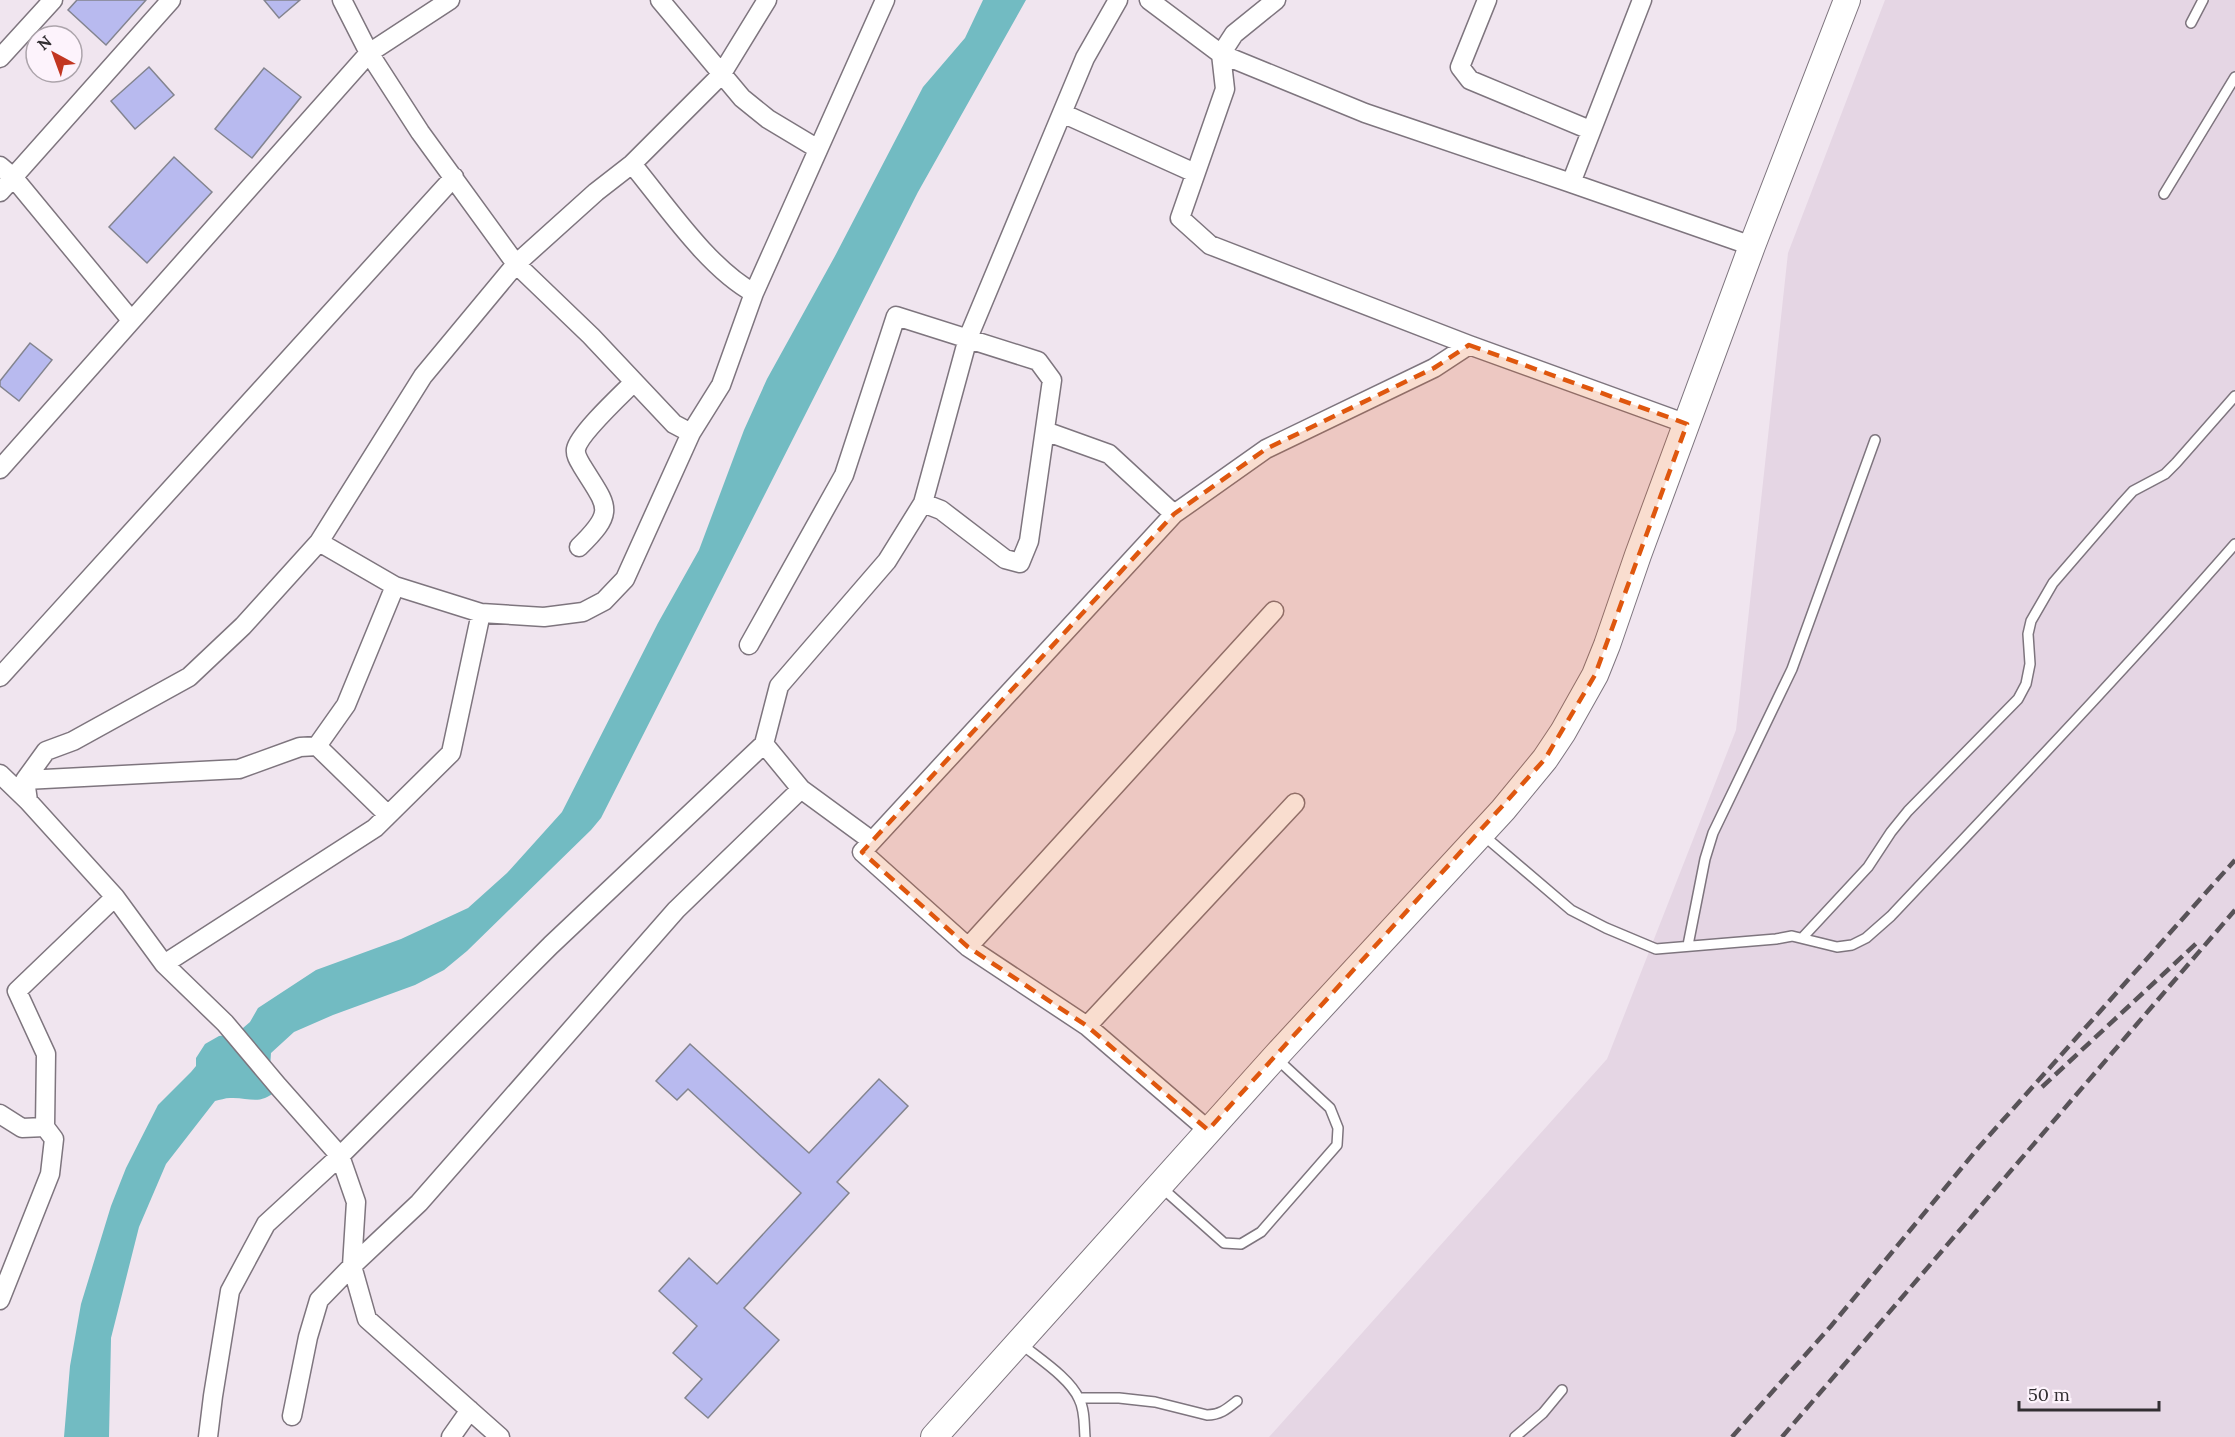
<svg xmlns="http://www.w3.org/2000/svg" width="2235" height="1437" viewBox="0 0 2235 1437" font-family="Lora,serif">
  <rect width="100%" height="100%" fill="#f0e5ef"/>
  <path fill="#e5d6e4" d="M1885,0H2235V1437H1269L1607,1059L1736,730L1788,253Z"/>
  <path fill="#72bbc2" d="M983,0H1026L918,192L601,818L591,830L467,951L444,970L415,985L333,1015L294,1032L271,1053L270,1068L276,1091C259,1106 249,1097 230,1098C225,1098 220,1100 215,1101L166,1164L139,1227L111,1338L109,1437H64L70,1366L81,1304L111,1206L126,1168L158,1105L191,1072L196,1066V1058L205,1044L219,1036L236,1034L250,1022L258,1008L316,970L401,939L468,908L507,873L562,812L658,623L699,550L744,430L767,379L835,256L923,87L965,38Z"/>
  <path fill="#b8baef" stroke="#83848f" stroke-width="1.5" d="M77,0H146L106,45L68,10Z
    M264,0H300L279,18Z
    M149,67L174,95L135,129L111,101Z
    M264,68L301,97L252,158L215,129Z
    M174,157L212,192L147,263L109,227Z
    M30,343L52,360L19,401L0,386V381Z
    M690,1044L809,1153L879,1079L908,1106L837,1182L849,1193L744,1308L779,1340L708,1418L685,1398L702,1379L673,1353L697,1326L659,1291L689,1258L717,1284L801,1193L688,1089L677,1100L656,1081Z"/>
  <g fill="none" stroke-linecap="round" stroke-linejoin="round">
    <defs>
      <path id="lane" d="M2191,23L2203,0
        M2164,194L2235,77
        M1483,835L1571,910L1606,928L1656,949L1776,939L1792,936L1837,947L1852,945L1866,938L1891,916C2007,793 2124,671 2235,544
        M1803,937L1868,867L1891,832L1908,811L2018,699L2026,684L2030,664L2028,634L2031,621L2053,583L2123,502L2133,491L2165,474L2176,463L2235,396
        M1688,945L1705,859L1713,833L1792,669L1875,440
        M1161,1187L1224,1243L1241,1244L1261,1232L1337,1145L1338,1128L1330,1108L1276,1058
        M1020,1343C1038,1358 1070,1378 1079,1399C1085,1410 1084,1425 1085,1437
        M1079,1398H1119L1155,1402L1207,1415C1220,1415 1227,1409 1237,1401
        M1515,1437L1543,1413L1562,1390"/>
      <path id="street" d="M342,0L369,53L420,132L516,264L591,336L674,424L691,433
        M660,0L742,98L768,119L818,149
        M1149,0L1221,54L1365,113L1571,183
        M1276,0L1234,34L1221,54L1225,89L1180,218L1210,245L1469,345L1687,424
        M1487,0L1460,67L1470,80L1590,130
        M1642,0L1571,183L1752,246
        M0,58L53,0
        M1062,113L1195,173
        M632,164C666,205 708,268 754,293
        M0,166L13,177L131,320
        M0,192L171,0
        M1045,431L1109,454L1174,514
        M0,469L369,53L450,0
        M319,542L395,586L481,613L544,617L583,612L604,601L625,579L691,433L721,385L754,293L885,0
        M579,547C617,510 607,507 582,466C579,461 575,455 576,449C579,434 621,395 633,383
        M749,645L844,475L896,316L1038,361L1052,380L1029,541L1020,563L1005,559L941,510L923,503
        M0,677L454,177
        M764,744L801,789L872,841
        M317,746L346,705L395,586
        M0,774L28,801L115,897L164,964L225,1023L278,1086L340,1156L356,1202L352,1266L367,1319L500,1437
        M25,780L239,769L300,747L317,746L388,815
        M28,801L25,780L46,751L73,741L189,677L243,626L319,542L423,376L516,264L596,192L632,164L721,75L767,0
        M968,947L1274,611
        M164,964L375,828L451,753L481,613
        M1087,1026L1295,803
        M0,1114L22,1128L45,1127
        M1208,1130L1087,1026L968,947L862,852L1174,514L1266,449L1434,368L1469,345
        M0,1300L50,1174L54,1139L45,1127L46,1054L17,991L115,897
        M292,1416L308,1337L319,1300L352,1266L419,1203L676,910L801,789
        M208,1437L213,1396L230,1291L266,1224L340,1156L551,945L764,744L779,686L887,561L923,503L968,338L1085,58L1118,0
        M451,1437L470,1410"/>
      <path id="secondary" d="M934,1437L1275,1057L1503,810L1545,759L1563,732L1595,675L1607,645L1638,555L1752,246L1847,0"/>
    </defs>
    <use href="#lane" stroke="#7e757e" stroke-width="12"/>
    <use href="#street" stroke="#7e757e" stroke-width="21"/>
    <use href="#secondary" stroke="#7e757e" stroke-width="28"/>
    <use href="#lane" stroke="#fff" stroke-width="9"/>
    <use href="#street" stroke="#fff" stroke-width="18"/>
    <use href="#secondary" stroke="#fff" stroke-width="26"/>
    <path stroke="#585358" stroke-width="4.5" stroke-dasharray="12 6" stroke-linecap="butt" d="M2042,1087L2200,940
      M1732,1437L1831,1326L1979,1147L2235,860
      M1782,1437L2235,910"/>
  </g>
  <path fill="#df570e" fill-opacity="0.2" stroke="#df570e" stroke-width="4.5" stroke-dasharray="12 8" stroke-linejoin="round" d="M1469,345L1687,424L1595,675L1545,759L1208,1130L1087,1026L968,947L862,852L1174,514L1266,449L1434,368Z"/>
  <g transform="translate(54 54) rotate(319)"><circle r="28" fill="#fdf3fc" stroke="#aca4ab" stroke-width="1.5"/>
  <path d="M0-4.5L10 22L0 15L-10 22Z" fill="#c23621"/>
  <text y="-9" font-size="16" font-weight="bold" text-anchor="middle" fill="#322e32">N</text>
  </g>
  <path d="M2019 1401v9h140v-9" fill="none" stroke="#322e32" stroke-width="3"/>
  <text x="2028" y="1401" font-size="18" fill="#322e32" stroke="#fdf3fc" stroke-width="4.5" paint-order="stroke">50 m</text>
</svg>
